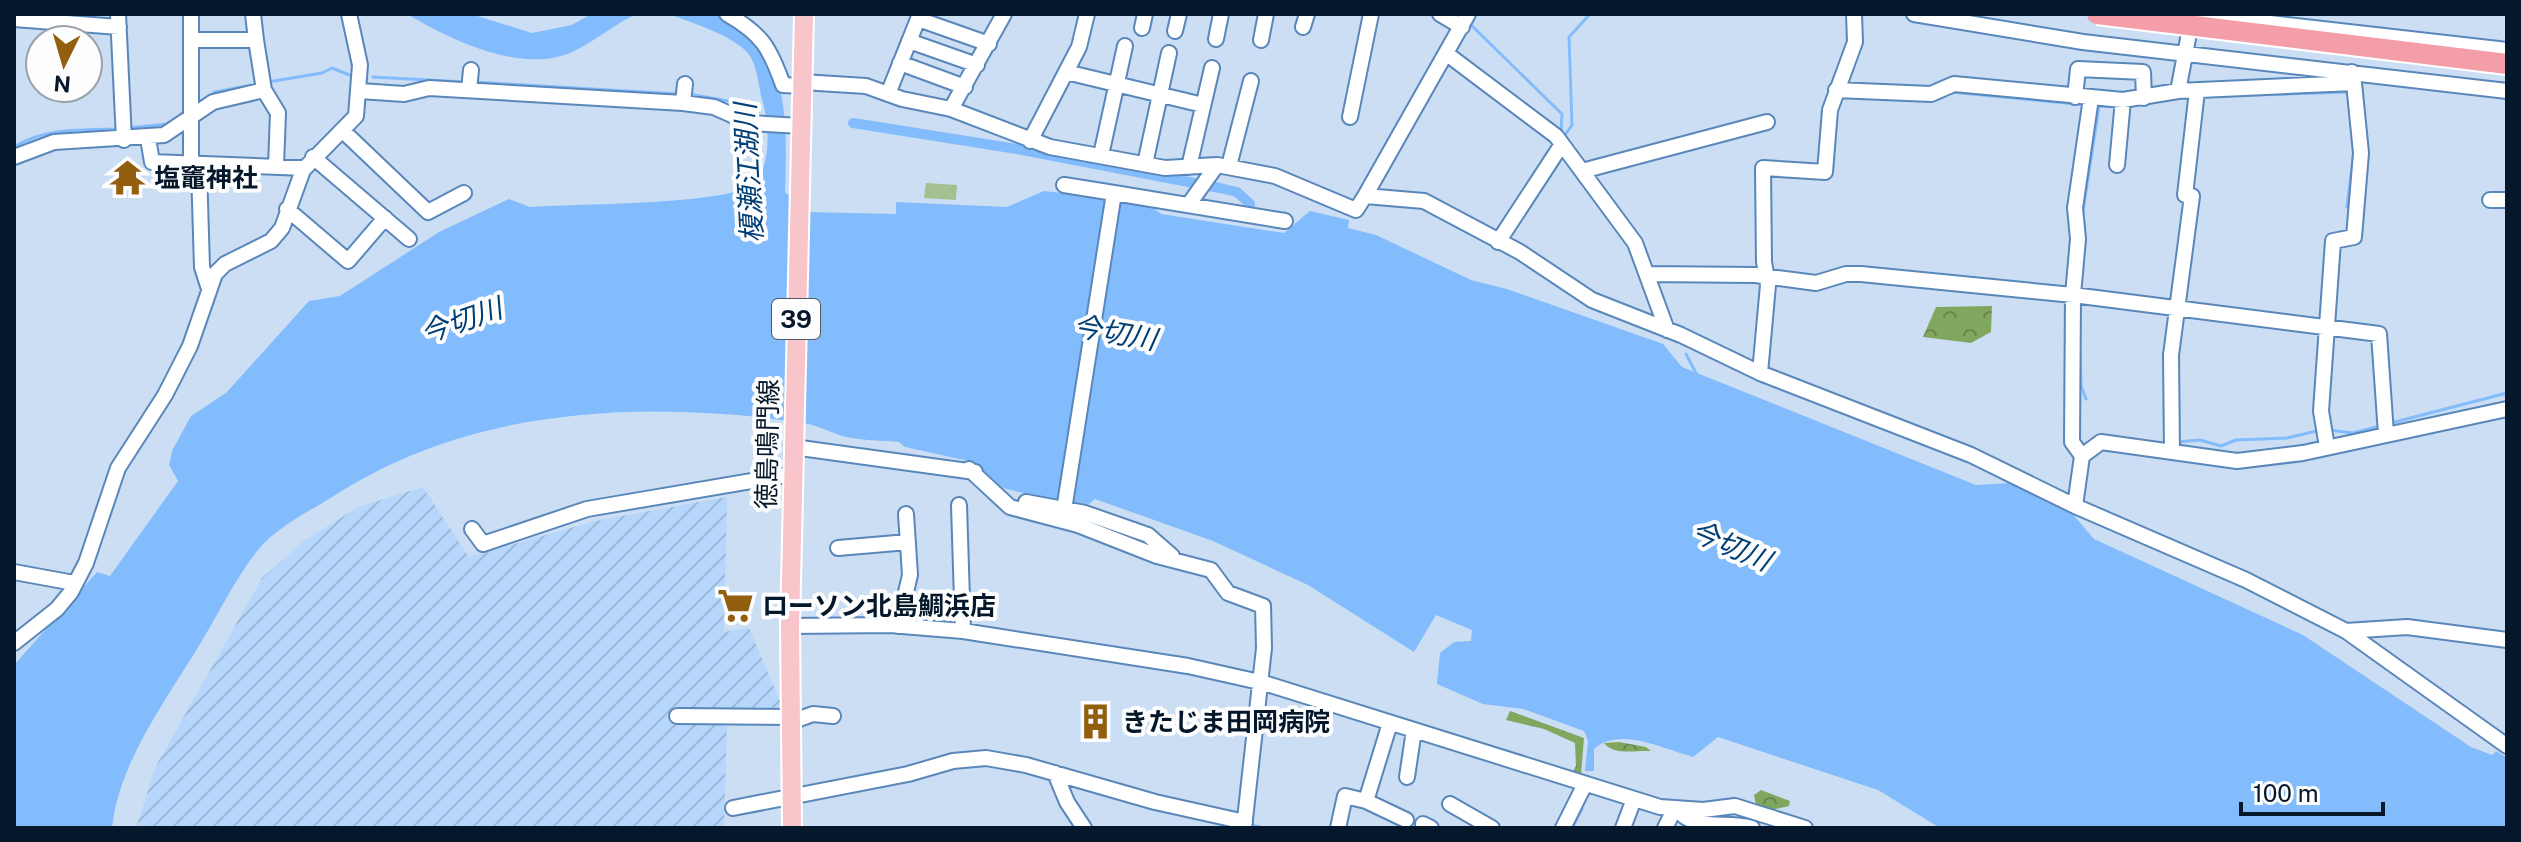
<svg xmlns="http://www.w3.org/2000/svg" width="2521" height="842" viewBox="0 0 2521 842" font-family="'Public Sans','Noto Sans JP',sans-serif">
  <defs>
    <pattern id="industrial-furrows" width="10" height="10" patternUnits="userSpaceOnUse" patternTransform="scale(2)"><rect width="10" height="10" fill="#b6d7fb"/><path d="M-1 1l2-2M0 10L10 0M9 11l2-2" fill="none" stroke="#9bb8d7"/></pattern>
    <pattern id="forest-crowns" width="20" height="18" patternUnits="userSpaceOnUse" patternTransform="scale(2)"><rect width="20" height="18" fill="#80a75e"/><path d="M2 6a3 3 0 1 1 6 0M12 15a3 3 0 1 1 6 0" fill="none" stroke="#67874e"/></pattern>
  </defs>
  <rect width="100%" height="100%" fill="#cbdef4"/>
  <path fill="url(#industrial-furrows)" d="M423,487L469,557L595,521L727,497L724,632L749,628L785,713L727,722L724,828H136L156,766L262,578L304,541L358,507Z"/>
  <path fill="#a5c090" d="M926,183L957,185L956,200L924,198Z"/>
  <path fill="url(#forest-crowns)" d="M1992,306L1991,332L1971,343L1923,337L1936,307Z
    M1510,711L1584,738L1581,775L1572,773L1576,766L1575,743L1544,729L1506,720Z
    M1619,742L1646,747L1651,751C1635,750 1614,756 1604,743Z
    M1761,790L1790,801L1789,806L1771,810L1756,805L1754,795Z"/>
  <path fill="#83bcfc" d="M407,14H471L532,33L572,25L591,14H636C613,25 594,42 572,52C522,75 449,39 407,14Z
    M669,14C684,14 704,10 719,15C792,37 787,131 785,192L807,212L896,214V202L1007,207L1044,191L1147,203L1161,214L1284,233L1310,211L1349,220L1348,228L1376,235L1471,280L1507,289L1663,344L1682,367L1976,485L2010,483L2070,511L2094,539L2303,635L2471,747L2492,755L2496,751L2507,758V828H1940L1878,790L1718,737L1693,757C1663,749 1620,726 1594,749V771H1585L1588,741L1584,731L1523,709L1483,704L1437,684L1440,653L1454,642L1471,641L1472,630L1436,615L1414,652L1308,585L1213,541L1095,499L1084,508L1003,488L973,462L905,447L899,442C880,440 856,441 839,435C826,430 813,424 799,422C642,400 473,407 337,494C312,510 276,527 258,550C234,580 217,617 197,649C164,703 119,763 112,828H14V665L97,572L110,576L178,481L169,465L172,451L191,416L226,393L309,301L340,296L439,232L509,199L530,207C569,204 729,205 753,184C772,167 769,125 763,103C758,87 758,63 746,51C727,33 692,23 669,14Z"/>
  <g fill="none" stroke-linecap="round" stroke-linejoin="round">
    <path stroke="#83bcfc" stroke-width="3" d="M1469,23L1562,114L1561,132
      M1861,24L1862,40
      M373,77L465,82
      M268,82L322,73L332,68L352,76
      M473,82L677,94
      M1951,92L2087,105
      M689,94L728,101
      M2221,96L2349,92
      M207,98L215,92L257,84
      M2099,106L2119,107
      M128,128L168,124
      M1563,138L1572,125L1569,37L1590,14
      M14,147C45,128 81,130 117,129
      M1017,149L1020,146
      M2347,207L2354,151
      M2081,280L2085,240L2083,211L2099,106H2094
      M2080,352L2081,386L2086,399
      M1686,354L1697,375
      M2391,423L2507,393
      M2329,430L2353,433L2380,426
      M2176,442L2200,440L2221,446L2236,440L2287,438L2321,430
      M1251,825L1264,828
      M1572,828L1582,809"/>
    <path stroke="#83bcfc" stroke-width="10" d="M853,123L1017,149L1220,188L1237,192L1250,204"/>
    <defs>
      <path id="minor" d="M118,14L124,140
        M191,14V163L199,169L202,267L208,286
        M253,14L256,40
        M727,14C762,34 770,48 783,85L802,86
        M1440,14L1462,27
        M1468,14L1365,196L1424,201L1520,252L1592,300L1681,335L1760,373L1971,455L2075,506L2246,580L2346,631L2407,627L2507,640
        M1914,14L2083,42L2507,91
        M2192,14L2507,50
        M14,19L119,27
        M918,19L989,44
        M1303,27L1307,14
        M1142,28L1145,14
        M1175,31L1179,14
        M1216,39L1221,14
        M192,40H256L264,90L278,113L276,166
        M1261,40L1266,14
        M909,41L977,65
        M1447,54L1556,136L1635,243L1667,330
        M900,63L965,87
        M1066,72L1203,105
        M802,82L866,86L902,99L951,109L1050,147L1165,168L1217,165L1275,176L1356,210L1365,196
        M469,90L471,70
        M1836,90L1931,94L1954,84L2123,100L2178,91L2354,83L2352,72
        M360,91L404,94L429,88L683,103L714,107L750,123L801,126
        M2178,91L2192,18
        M888,94L920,14
        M2075,97L2078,69L2143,72L2144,98
        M683,103L685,84
        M951,109L1004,14
        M1350,117L1371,14
        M343,131L428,212L464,193
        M148,138L152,162L305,168
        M1030,141L1079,47L1087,14
        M1101,155L1125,46
        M14,157L54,142L164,135L213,102L264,90
        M313,157L409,239
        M1145,164L1169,53
        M2117,165L2123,100
        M1229,166L1251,81
        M1189,167L1212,68
        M1582,171L1767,122
        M1064,185L1114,193
        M2490,200H2507
        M1189,204L1217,165
        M287,209L348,261L385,218
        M1498,242L1562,144
        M1648,274L1755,275L1816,283L1846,274H1861L2073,295L2379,334L2386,434
        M1760,373L1768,285L1764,262L1763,168L1825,172L1830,110L1855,42L1854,14
        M793,447L975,472
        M2327,447L2321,411L2333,241L2354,237L2361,153L2354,83
        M2172,452L2171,355L2192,196L2185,195L2197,91
        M2082,456L2072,442L2073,295L2078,239L2075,208L2091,98
        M969,469L1010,507L1078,525L1157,556L1211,570L1228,593L1263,606L1264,648L1244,828
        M1026,502L1085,513L1148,535L1172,556
        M959,505L963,631
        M2075,506L2082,456L2101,442L2237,461L2303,453L2507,409
        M1064,510L1114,193L1285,221
        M472,529L483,544L587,509L793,474
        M838,548L908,542
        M14,572L74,583
        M790,626L890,625L963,631L1188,666L1264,683L1660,807L1703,810L1735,806L1805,828
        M898,626L910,575L906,514
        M2346,631L2507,746
        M14,643L57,609L71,592L86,563L118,468L165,395L190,346L215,274L225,264L271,241L282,228L303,170L356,116L360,65L349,14
        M677,716L791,717
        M791,722L813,714L833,716
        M1055,773L1067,802L1084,828
        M1407,777L1414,730
        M1366,801L1406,820
        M1450,804L1492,828
        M733,808L908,774L953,761L986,758L1026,765L1155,802L1245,822
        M1423,824L1431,828
        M1338,828L1345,796L1366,801L1390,723
        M1563,828L1585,784
        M1623,828L1634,799
        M1665,828L1675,808C1696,833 1724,820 1752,828"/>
      <path id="major" d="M792,828L790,626L804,14"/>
    </defs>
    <use href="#minor" stroke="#5987ba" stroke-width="18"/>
    <use href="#major" stroke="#fff" stroke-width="22"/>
    <use href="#minor" stroke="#fff" stroke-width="14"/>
    <use href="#major" stroke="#f8c5cb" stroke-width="18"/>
    <defs>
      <path id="highway-bridge" d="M2097,14L2507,64"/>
    </defs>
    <use href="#highway-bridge" stroke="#fff" stroke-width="24" stroke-linecap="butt"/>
    <use href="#highway-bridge" stroke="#f49ea9" stroke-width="20"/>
  </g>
  <defs>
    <symbol id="temple-bare" viewBox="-9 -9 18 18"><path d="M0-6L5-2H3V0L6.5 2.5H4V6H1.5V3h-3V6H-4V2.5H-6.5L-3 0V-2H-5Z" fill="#915f0e" stroke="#fdfdfd" stroke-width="2.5" paint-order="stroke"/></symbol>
    <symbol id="supermarket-bare" viewBox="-9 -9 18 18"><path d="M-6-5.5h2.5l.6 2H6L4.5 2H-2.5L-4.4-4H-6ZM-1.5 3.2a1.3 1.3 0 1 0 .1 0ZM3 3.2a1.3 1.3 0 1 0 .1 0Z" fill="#915f0e" stroke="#fdfdfd" stroke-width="2.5" paint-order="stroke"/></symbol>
    <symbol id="building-bare" viewBox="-9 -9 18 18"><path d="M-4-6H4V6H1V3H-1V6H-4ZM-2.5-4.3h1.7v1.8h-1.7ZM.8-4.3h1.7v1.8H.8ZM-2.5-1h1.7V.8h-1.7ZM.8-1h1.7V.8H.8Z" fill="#915f0e" stroke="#fdfdfd" stroke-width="2.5" paint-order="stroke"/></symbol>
  </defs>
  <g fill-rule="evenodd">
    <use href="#temple-bare" x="102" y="152" width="51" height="51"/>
    <use href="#supermarket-bare" x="710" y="580" width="51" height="51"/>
    <use href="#building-bare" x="1070" y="696" width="51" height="51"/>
  </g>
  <g text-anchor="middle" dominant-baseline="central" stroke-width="8" stroke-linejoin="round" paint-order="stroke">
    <rect fill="#fdfdfd" stroke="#4f5c69" stroke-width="2" x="772" y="299" width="48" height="40" rx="6"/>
    <g font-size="24" font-weight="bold" fill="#05172a">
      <text x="796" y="319">39</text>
    </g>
    <g font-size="26" font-weight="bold" fill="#05172a" stroke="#fdfdfd" text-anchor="start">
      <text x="154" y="177">塩竈神社</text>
      <text x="762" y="605">ローソン北島鯛浜店</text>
      <text x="1122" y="721">きたじま田岡病院</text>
    </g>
    <g font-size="26" fill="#05172a" stroke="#fdfdfd">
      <text transform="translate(767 444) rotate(-89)">徳島鳴門線</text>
    </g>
    <g font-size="28" font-style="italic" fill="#003f76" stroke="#fdfdfd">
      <text transform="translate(748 173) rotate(-93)">榎瀬江湖川</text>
      <text transform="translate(461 320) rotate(-19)">今切川</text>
      <text transform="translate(1115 332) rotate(10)">今切川</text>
      <text transform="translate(1731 545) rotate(23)">今切川</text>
    </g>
  </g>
  <rect width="2521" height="842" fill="none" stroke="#05172a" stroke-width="32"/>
  <g transform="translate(64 64) rotate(185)"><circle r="38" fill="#fdfdfd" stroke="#9aa1a9" stroke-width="2"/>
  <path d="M0-6L14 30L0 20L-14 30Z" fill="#915f0e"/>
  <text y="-12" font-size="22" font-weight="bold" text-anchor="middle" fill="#05172a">N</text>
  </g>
  <path d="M2241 802v12h142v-12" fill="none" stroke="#05172a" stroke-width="4"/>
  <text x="2253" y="802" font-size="24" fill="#05172a" stroke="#fdfdfd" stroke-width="6" paint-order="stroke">100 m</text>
</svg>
